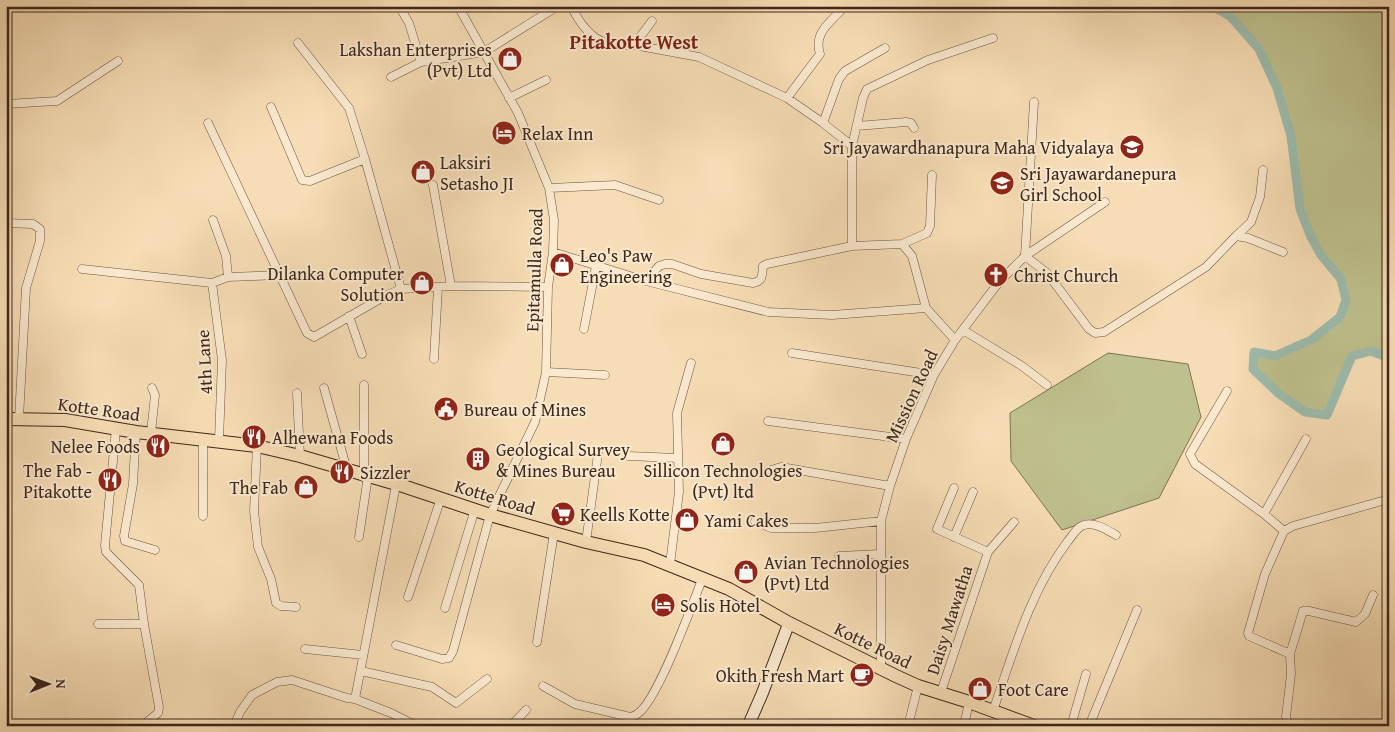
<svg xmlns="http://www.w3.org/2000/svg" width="1395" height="732" viewBox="0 0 1395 732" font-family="'Gentium Book Plus',serif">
  <rect width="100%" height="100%" fill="#f7ddb5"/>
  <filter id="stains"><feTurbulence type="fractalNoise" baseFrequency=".004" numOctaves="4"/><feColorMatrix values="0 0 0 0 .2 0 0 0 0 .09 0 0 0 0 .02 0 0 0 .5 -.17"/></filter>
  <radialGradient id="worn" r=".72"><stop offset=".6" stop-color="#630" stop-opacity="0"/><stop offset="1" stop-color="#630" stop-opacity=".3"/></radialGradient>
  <path fill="#bec08d" stroke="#7e7454" d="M1212,6H1389V358L1371,351L1352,356L1327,415L1305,412L1278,393L1253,369L1254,352L1275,356L1311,340L1340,317L1346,300L1341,279L1321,255L1311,237L1300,209L1291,136L1277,88L1259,48L1230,16Z
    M1108,353L1188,364L1201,417L1159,498L1062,530L1011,461L1010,413Z"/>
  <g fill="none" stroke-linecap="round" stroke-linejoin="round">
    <path stroke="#9dbcad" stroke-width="9" d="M1212,6L1230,16L1259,49L1277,88L1291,136L1300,209L1311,237L1321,255L1341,279L1346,300L1340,317L1311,340L1275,356L1254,352L1253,369L1278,393L1305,412L1327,415L1352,356L1371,351L1389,358"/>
    <defs>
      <path id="street" d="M399,6L409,23L421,62
        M571,6C585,34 600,49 634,45L652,21
        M298,43L349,108L365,159L401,289
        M634,45L699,57L787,98L823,123L852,146L863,98L867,89L928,60L993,38
        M391,77L421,62L484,52L558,6
        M509,98L546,80
        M787,98L820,54C813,32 831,22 845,6
        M1034,102L1025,256L1047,273L1089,329L1095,333L1104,332L1206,267L1236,236L1248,238L1283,252
        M6,104L57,101L118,61
        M271,107L302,180L310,181L365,159
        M208,123L307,333L314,337L385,296L401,289L451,286L548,287
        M823,123L839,79L845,71L885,48
        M857,126L906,122L911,123L914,128
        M852,146V246L902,244L912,256L926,308L955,340
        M6,173V179
        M433,185L451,286
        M549,188L615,185L659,200
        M213,220L226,256L228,277
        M6,223L33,224L40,229V241L26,288L19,418
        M1236,236L1251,222L1260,197L1263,170
        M902,244L927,233L930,226L932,175
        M553,252L646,281L768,312L832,315L926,308
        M82,269L212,283L228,277L279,275
        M646,281L659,266L665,264H672L701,274L753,283C763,281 762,276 763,266L767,264L852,246
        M212,283L222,360L219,440
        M349,316L362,354
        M584,329L596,266
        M963,330L1022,366L1047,385
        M792,353L934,375
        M434,359L438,287
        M546,372L605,375
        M324,388L347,470
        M1227,391L1190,454L1195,464L1264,514L1306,439
        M297,393L300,456
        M768,421L906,439
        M116,429L105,545L106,552L139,585L144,624L159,707L158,713L148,721L149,726
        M136,432L133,484L124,536L125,541L155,550
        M151,433L155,395L152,388
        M257,446L254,511L258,547L271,579L276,603L281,606L296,607
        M628,456L677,458
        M762,473L781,467L890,486
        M364,474V385
        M1264,514L1284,531
        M203,516V440
        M755,521L771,528H815L881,521
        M359,537L368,476
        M954,537L973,492
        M586,542L598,454
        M988,552L1014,522
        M839,556L881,554
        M670,564L679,492L677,413L691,363
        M408,597L441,498
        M445,608L475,509
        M98,624H144
        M537,642L554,533
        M396,645L442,659L449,658L453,651L490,515L535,422L546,372L548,287L553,252L554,220L549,188L518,113L458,6
        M305,649L363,655
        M1290,654L1303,611H1309L1356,622L1365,614L1373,595
        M881,669V521L890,486L906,439L934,375L955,340L999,282L1025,256L1105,202
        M361,671L432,687L456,703L487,679
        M543,686L575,704L630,717C633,716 635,716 637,714C657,703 693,602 703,577
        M941,692L988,552L937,529L954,488
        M355,699L391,713L417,726
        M993,711C1013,653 1030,591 1068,541C1073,535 1077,527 1084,525C1096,522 1107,530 1116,535
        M6,714L9,726
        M234,726L240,712L252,695L277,682L292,680L347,698L355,699L396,485
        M511,726L526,710
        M908,726L918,686
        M964,726L969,702
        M1071,726L1086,674
        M1089,726L1137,610
        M1289,726L1286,717L1291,674L1290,654L1249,636L1248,633L1265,574L1284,531L1293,526L1389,499"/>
      <path id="secondary" d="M748,726L762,694L789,623"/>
      <path id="primary" d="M6,419L65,420L136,432L257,446L300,456L403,486L490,515L586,542L644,555L729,589L789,623L896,676L918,686L969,702L1034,726"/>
    </defs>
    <use href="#street" stroke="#6c5442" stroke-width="9"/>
    <use href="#secondary" stroke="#3e271c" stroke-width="13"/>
    <use href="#primary" stroke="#3e271c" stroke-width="14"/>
    <use href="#street" stroke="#fae9cf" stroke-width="8"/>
    <use href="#secondary" stroke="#fae9cf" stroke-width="11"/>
    <use href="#primary" stroke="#f7ddb5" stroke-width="12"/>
  </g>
  <defs>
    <symbol id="shop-disc" viewBox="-11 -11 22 22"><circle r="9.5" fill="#8f2418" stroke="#fae9cf"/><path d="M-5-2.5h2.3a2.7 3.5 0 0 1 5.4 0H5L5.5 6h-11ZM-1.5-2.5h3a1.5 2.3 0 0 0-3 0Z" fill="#fff"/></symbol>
    <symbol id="hotel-disc" viewBox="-11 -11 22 22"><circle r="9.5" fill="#8f2418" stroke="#fae9cf"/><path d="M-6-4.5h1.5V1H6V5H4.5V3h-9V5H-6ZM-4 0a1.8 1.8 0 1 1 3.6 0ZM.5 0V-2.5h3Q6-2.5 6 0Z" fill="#fff"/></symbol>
    <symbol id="school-disc" viewBox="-11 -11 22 22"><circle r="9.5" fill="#8f2418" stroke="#fae9cf"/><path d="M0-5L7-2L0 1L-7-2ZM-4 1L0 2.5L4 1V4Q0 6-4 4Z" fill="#fff"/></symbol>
    <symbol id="church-disc" viewBox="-11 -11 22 22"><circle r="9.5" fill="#8f2418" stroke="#fae9cf"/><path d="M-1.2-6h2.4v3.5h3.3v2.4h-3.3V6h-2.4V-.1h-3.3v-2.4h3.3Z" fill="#fff"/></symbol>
    <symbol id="civic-disc" viewBox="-11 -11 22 22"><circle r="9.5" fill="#8f2418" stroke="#fae9cf"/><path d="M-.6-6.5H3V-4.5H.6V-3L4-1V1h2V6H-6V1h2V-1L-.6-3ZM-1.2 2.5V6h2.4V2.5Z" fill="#fff"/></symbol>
    <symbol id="restaurant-disc" viewBox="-11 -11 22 22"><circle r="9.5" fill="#8f2418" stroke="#fae9cf"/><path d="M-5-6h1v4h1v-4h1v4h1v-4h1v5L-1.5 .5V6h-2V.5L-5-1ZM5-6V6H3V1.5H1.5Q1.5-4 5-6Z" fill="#fff"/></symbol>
    <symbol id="building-disc" viewBox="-11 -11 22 22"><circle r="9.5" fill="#8f2418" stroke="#fae9cf"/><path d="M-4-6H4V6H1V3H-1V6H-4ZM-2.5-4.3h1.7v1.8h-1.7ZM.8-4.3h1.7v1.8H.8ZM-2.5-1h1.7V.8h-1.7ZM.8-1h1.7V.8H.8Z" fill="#fff"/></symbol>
    <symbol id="supermarket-disc" viewBox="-11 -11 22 22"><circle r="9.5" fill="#8f2418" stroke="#fae9cf"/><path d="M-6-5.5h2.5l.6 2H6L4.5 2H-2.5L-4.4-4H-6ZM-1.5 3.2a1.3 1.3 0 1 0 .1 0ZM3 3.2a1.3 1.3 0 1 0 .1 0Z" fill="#fff"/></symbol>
    <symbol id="cafe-disc" viewBox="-11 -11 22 22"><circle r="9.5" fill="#8f2418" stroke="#fae9cf"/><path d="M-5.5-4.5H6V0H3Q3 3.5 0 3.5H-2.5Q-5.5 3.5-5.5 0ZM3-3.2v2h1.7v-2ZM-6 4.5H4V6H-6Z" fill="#fff"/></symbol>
  </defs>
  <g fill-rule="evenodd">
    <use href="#shop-disc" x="496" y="45" width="28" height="28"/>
    <use href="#hotel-disc" x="490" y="119" width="28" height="28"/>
    <use href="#school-disc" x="1118" y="133" width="28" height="28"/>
    <use href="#shop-disc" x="409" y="158" width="28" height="28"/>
    <use href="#school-disc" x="988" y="169" width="28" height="28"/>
    <use href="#shop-disc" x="548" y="251" width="28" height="28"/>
    <use href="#church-disc" x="982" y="261" width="28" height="28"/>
    <use href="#shop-disc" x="408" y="269" width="28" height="28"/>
    <use href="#civic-disc" x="432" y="395" width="28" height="28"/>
    <use href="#restaurant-disc" x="240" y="423" width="28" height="28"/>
    <use href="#shop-disc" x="709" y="430" width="28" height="28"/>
    <use href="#restaurant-disc" x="144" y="432" width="28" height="28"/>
    <use href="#building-disc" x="464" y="445" width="28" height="28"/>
    <use href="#restaurant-disc" x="328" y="458" width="28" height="28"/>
    <use href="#restaurant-disc" x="96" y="466" width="28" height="28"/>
    <use href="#shop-disc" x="292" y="473" width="28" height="28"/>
    <use href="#supermarket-disc" x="549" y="500" width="28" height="28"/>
    <use href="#shop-disc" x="673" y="506" width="28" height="28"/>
    <use href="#shop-disc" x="732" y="558" width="28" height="28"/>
    <use href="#hotel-disc" x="649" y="591" width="28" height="28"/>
    <use href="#cafe-disc" x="848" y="661" width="28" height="28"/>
    <use href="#shop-disc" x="966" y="675" width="28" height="28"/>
  </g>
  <g text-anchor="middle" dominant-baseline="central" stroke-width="4" stroke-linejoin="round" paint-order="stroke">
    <g font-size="18" fill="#3e271c" stroke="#fae9cf" text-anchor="start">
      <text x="492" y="49" text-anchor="end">Lakshan Enterprises<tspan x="492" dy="21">(Pvt) Ltd</tspan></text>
      <text x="522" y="133">Relax Inn</text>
      <text x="1114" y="147" text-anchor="end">Sri Jayawardhanapura Maha Vidyalaya</text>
      <text x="440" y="162">Laksiri<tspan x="440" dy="21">Setasho JI</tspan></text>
      <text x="1020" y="173">Sri Jayawardanepura<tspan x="1020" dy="21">Girl School</tspan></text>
      <text x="580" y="255">Leo's Paw<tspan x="580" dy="21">Engineering</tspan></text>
      <text x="404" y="273" text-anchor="end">Dilanka Computer<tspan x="404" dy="21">Solution</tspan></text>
      <text x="1014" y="275">Christ Church</text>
      <text x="464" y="409">Bureau of Mines</text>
      <text x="272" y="437">Alhewana Foods</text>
      <text x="140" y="446" text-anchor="end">Nelee Foods</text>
      <text x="496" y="449">Geological Survey<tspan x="496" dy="21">&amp; Mines Bureau</tspan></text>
      <text x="92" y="470" text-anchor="end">The Fab -<tspan x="92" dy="21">Pitakotte</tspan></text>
      <text x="723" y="470" text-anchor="middle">Sillicon Technologies<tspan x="723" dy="21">(Pvt) ltd</tspan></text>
      <text x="360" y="472">Sizzler</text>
      <text x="288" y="487" text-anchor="end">The Fab</text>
      <text x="580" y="514">Keells Kotte</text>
      <text x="704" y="520">Yami Cakes</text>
      <text x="764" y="562">Avian Technologies<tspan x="764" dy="21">(Pvt) Ltd</tspan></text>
      <text x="680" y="605">Solis Hotel</text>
      <text x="844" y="675" text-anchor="end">Okith Fresh Mart</text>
      <text x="998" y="689">Foot Care</text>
    </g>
    <g font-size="18" fill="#3e271c" stroke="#fae9cf">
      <text transform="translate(534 270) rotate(-88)">Epitamulla Road</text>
      <text transform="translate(204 362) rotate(-93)">4th Lane</text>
      <text transform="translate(911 396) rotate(-65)">Mission Road</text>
      <text transform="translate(99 409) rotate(8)">Kotte Road</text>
      <text transform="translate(495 497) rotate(17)">Kotte Road</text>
      <text transform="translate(949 620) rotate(-72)">Daisy Mawatha</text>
      <text transform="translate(873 645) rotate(26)">Kotte Road</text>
    </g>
    <g font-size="20" font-weight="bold" fill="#7a1f14" stroke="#fae9cf">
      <text x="634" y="41">Pitakotte West</text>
    </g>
  </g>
  <rect width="1395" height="732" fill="none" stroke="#f7ddb5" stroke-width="25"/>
  <rect x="8" y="8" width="1380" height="717" fill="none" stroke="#3e271c" stroke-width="2.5"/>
  <rect x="12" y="12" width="1370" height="707" fill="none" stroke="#3e271c"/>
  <g transform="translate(48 684) rotate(89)" stroke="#fae9cf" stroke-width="4" paint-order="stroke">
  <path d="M0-4L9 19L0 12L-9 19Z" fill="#3e271c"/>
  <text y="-8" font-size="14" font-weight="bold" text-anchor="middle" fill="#3e271c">N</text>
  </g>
  <rect width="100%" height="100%" filter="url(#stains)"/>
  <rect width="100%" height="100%" fill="url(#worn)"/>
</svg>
